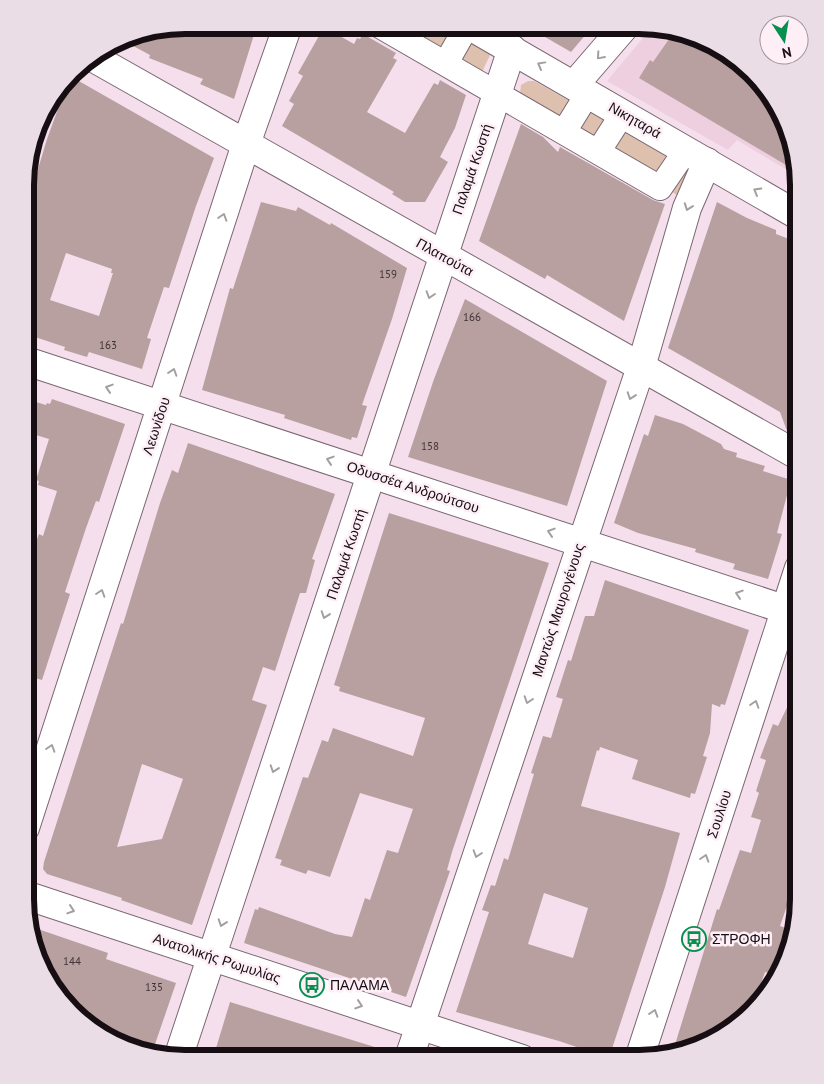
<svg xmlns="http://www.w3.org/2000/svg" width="824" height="1084" viewBox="0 0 824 1084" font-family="'PT Sans',sans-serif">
  <rect width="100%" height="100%" fill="#f6dfec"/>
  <path fill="#edcfdf" d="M653,26H660L736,58L782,114L797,176L737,140L728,150L607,81Z"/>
  <path fill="#dec0ae" d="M391,26H447L488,48L491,53L482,72Z
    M528,81H534L684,165L687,171L680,197L524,101L520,93L521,85Z"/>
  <path fill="#b9a0a0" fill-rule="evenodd" d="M185,25H257L234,99L200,84L203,79L149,58L150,55L122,40L133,34Z
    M526,26H593L571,52Z
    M324,27L354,44L357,38L360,39L363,34L396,53L393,58L397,60L367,112L405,133L434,83L438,85L440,80L466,95L455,128L440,157L448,162L425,202H405L392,194L394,192L282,126L294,104L289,101L303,76L298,73Z
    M674,32L739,61L782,114L796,171L639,78L650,60L653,62Z
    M70,76L214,158L196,206L169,288L164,287L147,338L151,339L142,369L89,352L87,357L64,350L65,347L26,334V187L32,189L47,139ZM66,253L112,269L111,273H113L99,316L50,300Z
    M521,124L543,137L558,152L560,147L653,200L665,204L624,321L547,275L545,279L479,241Z
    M261,202L296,211L298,207L330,225L331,223L407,268L392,319L362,405L367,406L357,438L352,437L351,440L284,418L285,415L202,390L230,288L233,289Z
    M717,202L747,218L776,230V234L789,239L787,244L796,246L794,250L799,252V438L787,431L780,412L668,348Z
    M465,299L607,381L567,506L408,457L434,379Z
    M26,399L46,405L47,403L50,404L52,399L125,424L99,502L96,501L86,528L65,592L70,594L42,680L25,675L26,551L32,553L39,534L43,536L57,491L38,485L39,481L36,480L49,439L26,432Z
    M655,415L683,424L721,444L724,449L737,453L736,457L765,466L763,471L791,480L777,533L782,534L768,579L733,569L735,564L695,552L696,549L638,533L614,523L644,434L648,436Z
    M188,443L335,494L312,559L315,560L306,593H300L275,671L263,667L252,700L267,705L192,925L121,900L122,898L47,874L43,869L44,862L121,623L123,624L160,503L172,470L178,473ZM142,764L183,779L162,839L117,847Z
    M389,513L549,563L452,852L447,870L450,871L406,997L244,943L255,909L258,910L259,907L335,934L352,937L365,898L370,900L387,850L398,853L413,809L360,793L330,877L308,870L306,874L280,865L282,860L275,858L303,777L308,778L322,740L328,742L333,728L413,756L425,718L339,691L340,687L334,685Z
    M605,580L749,630L725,705L721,704L720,707L712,704L710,733L703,756L707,757L695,794L691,793L690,798L632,779L638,760L600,747L599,751L597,750L581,806L680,833L665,887L609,1058L559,1041L456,1012L489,912L482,910L491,885L495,886L504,858L508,860L534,774L531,773L543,736L551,738L557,718L563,699L556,697L568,660L571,661L585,616H594ZM544,893L588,908L573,958L528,944Z
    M799,683V871L780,926L792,930L776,975L765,972L754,1003L710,1042L673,1051L717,909L719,910L740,850L751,853L761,820L751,817L759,793L756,791L766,760L760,758L773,724L778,726Z
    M32,927L108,953L106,959L176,983L152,1053L96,1032L42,970Z
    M230,1002L394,1053V1058H303L273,1050L271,1058H213Z"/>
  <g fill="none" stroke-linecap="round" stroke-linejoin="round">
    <defs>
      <path id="pedestrian" d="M380,26L660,188L686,150
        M446,63L467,26
        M564,132L588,93
        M598,152L623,113"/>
      <path id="minor" d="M92,57L799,456
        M575,84L625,26
        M26,361L799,614
        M25,828L246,144L288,25
        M178,1058L512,49
        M409,1058L641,367L687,208L707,162"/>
      <path id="tertiary" d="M470,26L799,216
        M25,895L522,1059
        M639,1059L799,568"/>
    </defs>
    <use href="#pedestrian" stroke="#7a6671" stroke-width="26"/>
    <use href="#minor" stroke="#7a6671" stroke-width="30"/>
    <use href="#tertiary" stroke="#7a6671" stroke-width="30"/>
    <use href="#pedestrian" stroke="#fff" stroke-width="24"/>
    <use href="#minor" stroke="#fff" stroke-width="28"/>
    <use href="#tertiary" stroke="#fff" stroke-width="28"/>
  </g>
  <defs><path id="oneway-chevron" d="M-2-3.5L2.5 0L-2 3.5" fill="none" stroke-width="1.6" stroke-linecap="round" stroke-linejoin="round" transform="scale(1.25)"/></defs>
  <g stroke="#a29fa0">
    <use href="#oneway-chevron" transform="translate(600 56) rotate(131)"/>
    <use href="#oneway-chevron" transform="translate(541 65) rotate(-151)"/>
    <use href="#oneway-chevron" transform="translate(757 191) rotate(-150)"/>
    <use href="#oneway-chevron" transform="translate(688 207) rotate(110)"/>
    <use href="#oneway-chevron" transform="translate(223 217) rotate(-72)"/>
    <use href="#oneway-chevron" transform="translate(430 295) rotate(108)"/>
    <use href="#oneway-chevron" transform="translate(173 372) rotate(-72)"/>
    <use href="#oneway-chevron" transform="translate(109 388) rotate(-162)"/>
    <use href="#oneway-chevron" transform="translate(631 396) rotate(109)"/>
    <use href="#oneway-chevron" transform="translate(330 460) rotate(-162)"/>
    <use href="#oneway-chevron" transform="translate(551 532) rotate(-162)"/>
    <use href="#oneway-chevron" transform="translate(101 593) rotate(-72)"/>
    <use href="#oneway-chevron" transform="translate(739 594) rotate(-162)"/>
    <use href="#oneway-chevron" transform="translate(325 615) rotate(109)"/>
    <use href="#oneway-chevron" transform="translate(528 700) rotate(108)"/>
    <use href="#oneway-chevron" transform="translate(755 704) rotate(-72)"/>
    <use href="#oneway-chevron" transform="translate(51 748) rotate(-72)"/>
    <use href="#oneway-chevron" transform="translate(274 769) rotate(109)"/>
    <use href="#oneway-chevron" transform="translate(477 854) rotate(108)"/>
    <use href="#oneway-chevron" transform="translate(705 858) rotate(-72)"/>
    <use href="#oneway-chevron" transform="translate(71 910) rotate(18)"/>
    <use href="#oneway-chevron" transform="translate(222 923) rotate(109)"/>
    <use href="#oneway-chevron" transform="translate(359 1005) rotate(18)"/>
    <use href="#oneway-chevron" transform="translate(654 1013) rotate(-72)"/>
  </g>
  <defs>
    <symbol id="bus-ring" viewBox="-11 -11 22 22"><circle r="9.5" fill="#feeff7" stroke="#05904f" stroke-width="1.5"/><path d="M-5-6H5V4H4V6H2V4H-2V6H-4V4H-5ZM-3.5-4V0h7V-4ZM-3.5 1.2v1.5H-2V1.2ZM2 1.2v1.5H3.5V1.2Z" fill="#05904f"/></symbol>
  </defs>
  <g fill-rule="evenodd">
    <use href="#bus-ring" x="680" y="925" width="28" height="28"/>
    <use href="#bus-ring" x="298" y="971" width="28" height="28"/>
  </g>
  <g text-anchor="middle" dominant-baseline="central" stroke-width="5" stroke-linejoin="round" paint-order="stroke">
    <g font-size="11" fill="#3f3236">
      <text x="388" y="274">159</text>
      <text x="472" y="317">166</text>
      <text x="108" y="345">163</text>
      <text x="430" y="446">158</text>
      <text x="72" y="961">144</text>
      <text x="154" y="987">135</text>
    </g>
    <g font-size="14" fill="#160e12" stroke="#feeff7">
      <text transform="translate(635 120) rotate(30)">Νικηταρά</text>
      <text transform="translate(472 169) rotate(-71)">Παλαμά Κωστή</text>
      <text transform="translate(445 257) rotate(29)">Πλαπούτα</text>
      <text transform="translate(156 426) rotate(-72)">Λεωνίδου</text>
      <text transform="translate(413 487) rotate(18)">Οδυσσέα Ανδρούτσου</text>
      <text transform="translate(346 554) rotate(-71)">Παλαμά Κωστή</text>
      <text transform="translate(558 610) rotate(-72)">Μαντώς Μαυρογένους</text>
      <text transform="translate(719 814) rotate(-72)">Σουλίου</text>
      <text transform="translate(217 958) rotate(18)">Ανατολικής Ρωμυλίας</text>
    </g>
    <g font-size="14" fill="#160e12" stroke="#feeff7" text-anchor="start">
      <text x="712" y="939">ΣΤΡΟΦΗ</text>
      <text x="330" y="985">ΠΑΛΑΜΑ</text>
    </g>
  </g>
  <path d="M0 0H824V1084H0ZM185 34H639A151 151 0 0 1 790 185V899A151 151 0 0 1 639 1050H185A151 151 0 0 1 34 899V185A151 151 0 0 1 185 34Z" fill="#ebdde5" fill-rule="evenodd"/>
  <path fill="none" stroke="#160e12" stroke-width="6" d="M185 34H639A151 151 0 0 1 790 185V899A151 151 0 0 1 639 1050H185A151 151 0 0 1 34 899V185A151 151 0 0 1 185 34Z"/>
  <g transform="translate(784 40) rotate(168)"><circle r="24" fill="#feeff7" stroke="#a1959b"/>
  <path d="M0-4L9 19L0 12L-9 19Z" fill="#05904f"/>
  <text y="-8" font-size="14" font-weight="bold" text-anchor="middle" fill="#160e12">N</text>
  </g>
</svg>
